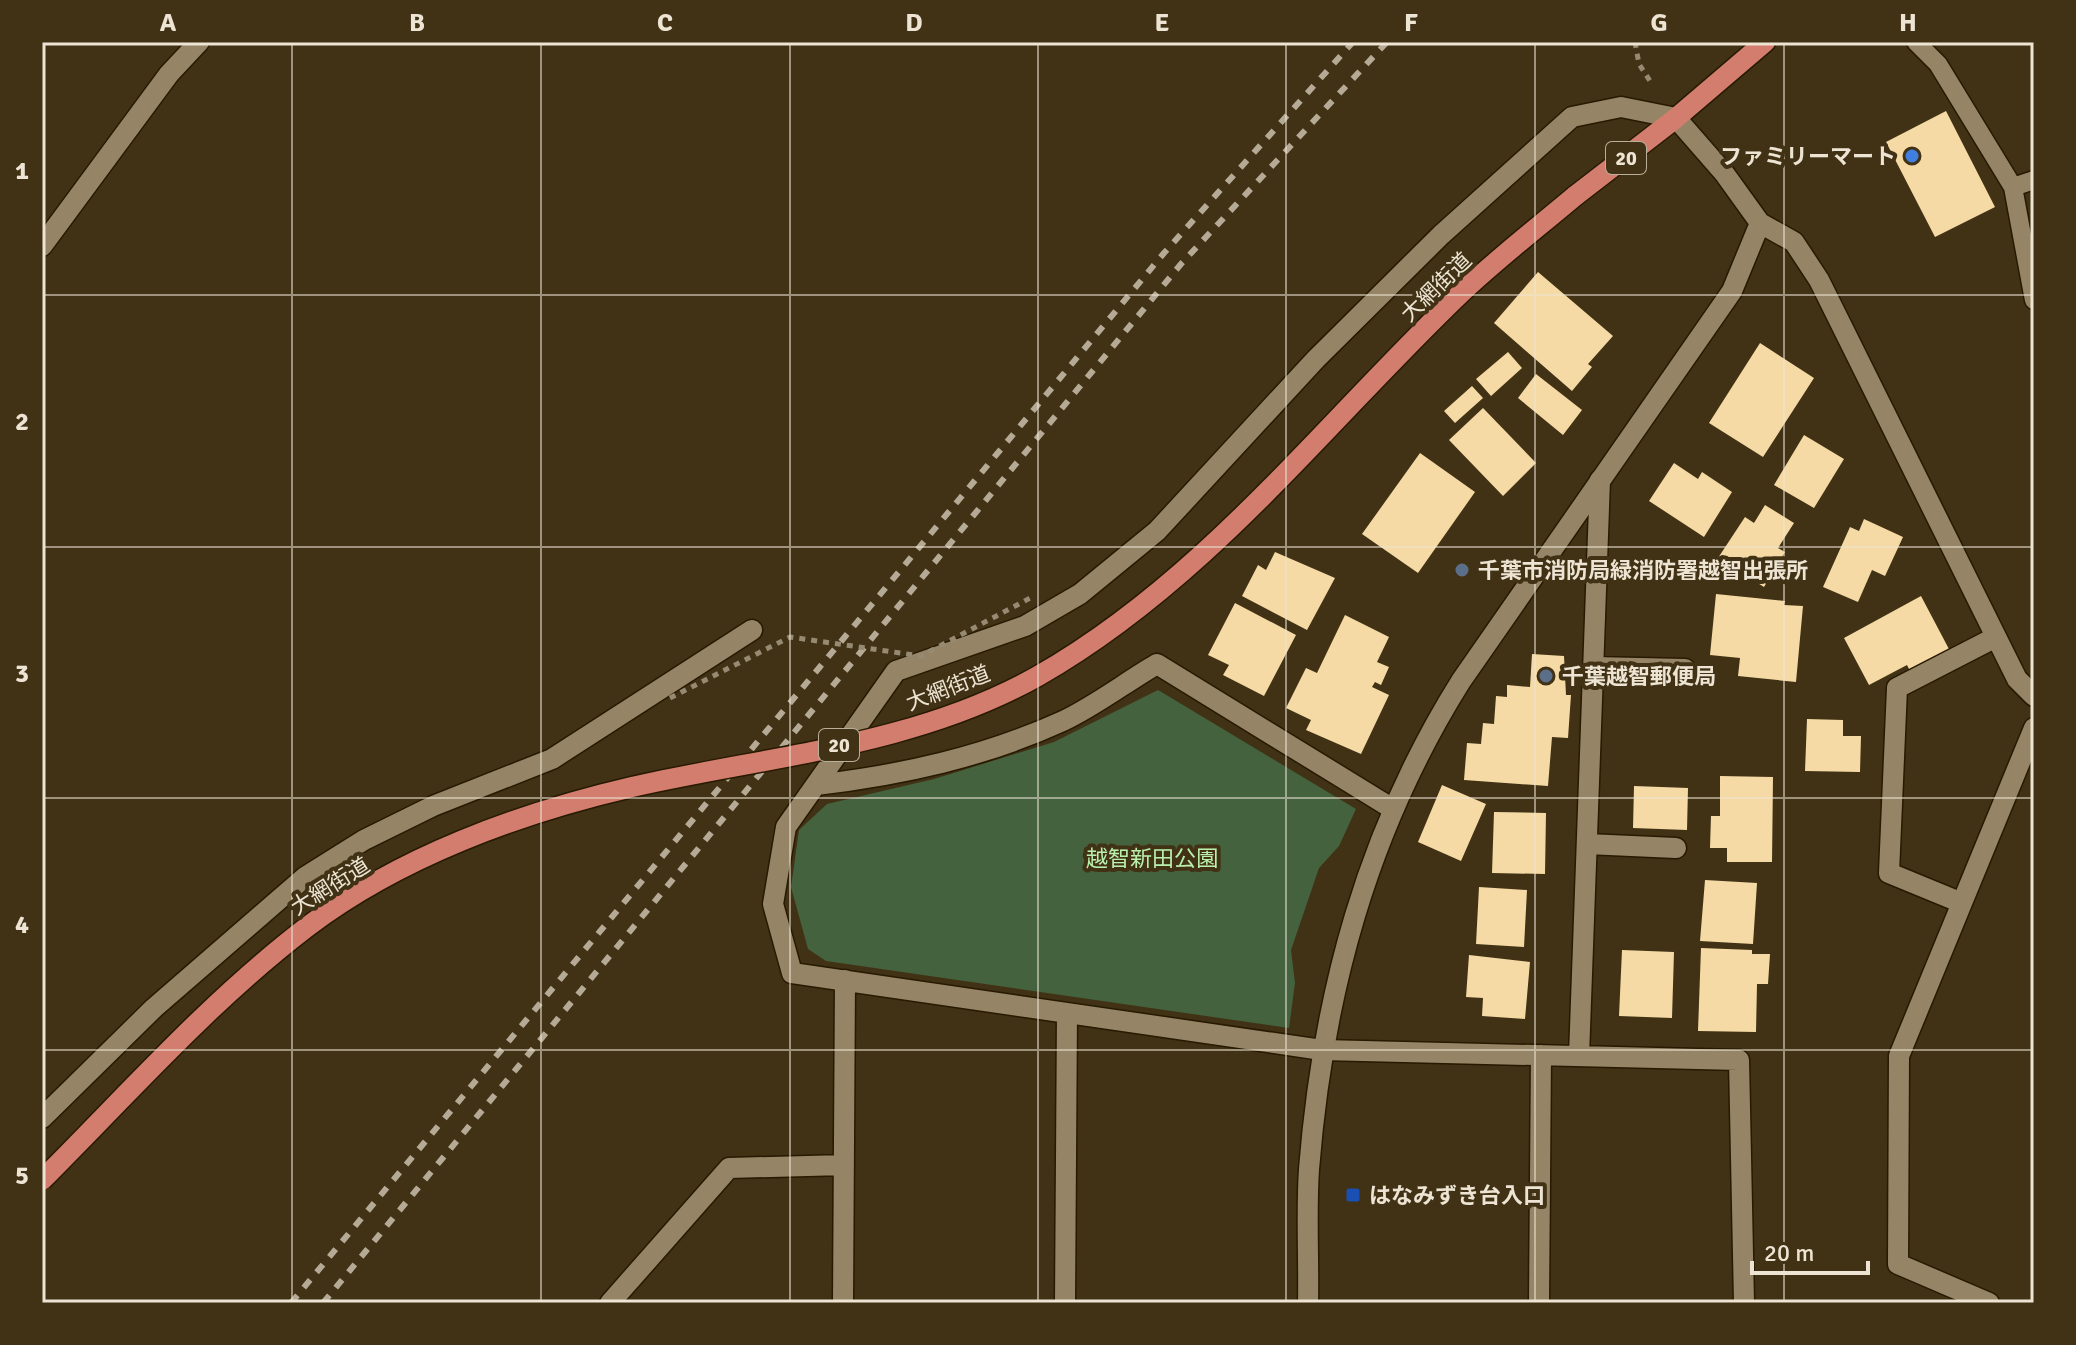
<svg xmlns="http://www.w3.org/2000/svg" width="2076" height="1345" viewBox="0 0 2076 1345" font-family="Signika,'Noto Sans JP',sans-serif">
  <rect width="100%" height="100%" fill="#413215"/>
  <path fill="#44623e" d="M1158,690L1356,809L1339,846L1319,868L1291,950L1295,983L1289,1028L826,961L808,949L791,887L799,830L827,804L934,779L1054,742Z"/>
  <path fill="#f5daa5" d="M1946,111L1995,207L1935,237L1886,142Z
    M1538,272L1613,336L1588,364L1592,367L1572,391L1494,323Z
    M1760,343L1814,378L1763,457L1709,423Z
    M1508,352L1522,368L1491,396L1476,379Z
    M1536,374L1582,410L1563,435L1518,398Z
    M1472,386L1483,398L1455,423L1444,411Z
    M1483,408L1536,463L1503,496L1449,440Z
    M1804,435L1844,459L1814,508L1774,485Z
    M1420,453L1475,492L1418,573L1362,534Z
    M1674,463L1698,479L1702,472L1732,492L1704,537L1649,501Z
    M1765,505L1794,523L1778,548L1785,552L1764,587L1718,558L1745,517L1754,523Z
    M1864,519L1903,537L1885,576L1872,570L1858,602L1823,587L1850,527L1859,531Z
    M1275,552L1335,578L1307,630L1242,596L1258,565L1266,570Z
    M1716,594L1785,601L1784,605L1803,606L1796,682L1738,676L1740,658L1710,655Z
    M1921,596L1950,651L1911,673L1907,665L1869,685L1844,638Z
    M1235,603L1296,635L1264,696L1223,675L1229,665L1208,655Z
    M1345,615L1389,637L1377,662L1389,667L1381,685L1375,682L1372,687L1389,695L1361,754L1306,730L1311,720L1286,708L1306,668L1317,673Z
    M1532,654L1564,656L1566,695H1571L1568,738L1552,737L1548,786L1464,780L1467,743L1481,744L1483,723L1494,724L1496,696L1507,697V685L1530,687Z
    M1807,719L1843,720V736H1861L1860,772L1805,771Z
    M1720,776L1773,777L1772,862H1727V848H1710L1711,816H1720Z
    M1442,785L1486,804L1461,861L1418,842Z
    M1634,786L1688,788L1687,830L1633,828Z
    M1494,812L1546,813L1545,874L1492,873Z
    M1705,880L1757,883L1753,944L1700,941Z
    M1479,887L1527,890L1524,947L1476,944Z
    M1701,948L1752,950V954H1770L1768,984H1757L1756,1032L1698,1031Z
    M1622,950L1674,952L1672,1018L1619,1016Z
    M1469,955L1530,962L1525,1019L1482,1016L1483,998L1466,997Z"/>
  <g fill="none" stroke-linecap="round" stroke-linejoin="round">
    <defs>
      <path id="service" d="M1916,42L1938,64L2013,187L2034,300
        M2013,187L2034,180"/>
      <path id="minor" d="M1676,118L1621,107L1572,117L1441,235L1316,359L1157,531L1080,594L1025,626L896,671L786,827L773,904L792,973L1322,1050L1739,1060L1744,1303
        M42,246L169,74L199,42
        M1593,667L1685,669
        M816,785C902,775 984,757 1063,721C1095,706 1126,682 1157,664L1393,809
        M1587,844L1676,848
        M1962,903L1889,873L1897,688L1996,637
        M1579,1056L1600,480
        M42,1118L154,1008L305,877L364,840L433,806L552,759L752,630
        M610,1303L729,1168L844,1165
        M843,1303L845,980
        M1065,1303L1067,1013
        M1539,1303L1541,1055
        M1989,1303L1898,1264L1899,1056L2034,728"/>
      <path id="tertiary" d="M1760,223L1794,242L1819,280L2017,679L2034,696
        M1308,1303C1309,1259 1306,1213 1309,1169C1323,994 1367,831 1461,681L1732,291L1760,223L1724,173L1676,118"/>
      <path id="primary" d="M1575,196L1676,118L1765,42"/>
    </defs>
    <use href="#service" stroke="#271a00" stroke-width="21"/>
    <use href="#minor" stroke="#271a00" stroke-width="23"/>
    <use href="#tertiary" stroke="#271a00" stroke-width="23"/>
    <use href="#primary" stroke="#271a00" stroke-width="23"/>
    <path stroke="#968a73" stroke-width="5" stroke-dasharray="6 6" stroke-linecap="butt" d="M1635,42L1639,64L1650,81"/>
    <use href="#service" stroke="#958566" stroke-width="18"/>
    <use href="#minor" stroke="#958566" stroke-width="20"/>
    <use href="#tertiary" stroke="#958566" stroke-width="20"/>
    <use href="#primary" stroke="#d37d6e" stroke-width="20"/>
    <path stroke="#b5aa95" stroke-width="6" stroke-dasharray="10 10" stroke-linecap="butt" d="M291,1303L1164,253L1353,42
      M323,1303L1181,264L1387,42"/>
    <defs>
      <path id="primary-bridge" d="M42,1180C128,1094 210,1001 307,927C399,857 520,813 632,787C768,756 914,746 1038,676C1206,580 1323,425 1461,293C1497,259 1537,228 1575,196"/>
    </defs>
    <use href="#primary-bridge" stroke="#271a00" stroke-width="23" stroke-linecap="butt"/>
    <path stroke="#968a73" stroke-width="5" stroke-dasharray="6 6" stroke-linecap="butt" d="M670,698L790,637L921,656L1034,596"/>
    <use href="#primary-bridge" stroke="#d37d6e" stroke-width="20"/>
  </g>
  <path fill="none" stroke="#ede4d3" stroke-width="2" stroke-opacity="0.55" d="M292,42V1303M541,42V1303M790,42V1303M1038,42V1303M1286,42V1303M1535,42V1303M1784,42V1303M42,295H2034M42,547H2034M42,798H2034M42,1050H2034"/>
  <circle fill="#3f7fe0" stroke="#413215" stroke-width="3" cx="1912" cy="156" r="8"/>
  <g fill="#5c6f8a" stroke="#413215" stroke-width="3">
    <circle cx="1462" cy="570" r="8"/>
    <circle cx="1546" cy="676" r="8"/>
  </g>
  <rect fill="#1a4fb4" stroke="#413215" stroke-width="3" x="1345" y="1187" width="16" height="16" rx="4"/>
  <g text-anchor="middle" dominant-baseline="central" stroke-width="8" stroke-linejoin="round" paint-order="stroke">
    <g fill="#413215" stroke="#b9af9a" stroke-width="2">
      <rect x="1606" y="142" width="40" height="32" rx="6"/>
      <rect x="819" y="729" width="40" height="32" rx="6"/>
    </g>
    <g font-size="20" font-weight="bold" fill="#ede4d3">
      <text x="1626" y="158">20</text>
      <text x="839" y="745">20</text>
    </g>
    <g font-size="22" font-weight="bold" fill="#ede4d3" stroke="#413215" text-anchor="start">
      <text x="1896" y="156" text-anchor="end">ファミリーマート</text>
      <text x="1478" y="570">千葉市消防局緑消防署越智出張所</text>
      <text x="1562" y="676">千葉越智郵便局</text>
      <text x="1369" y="1195">はなみずき台入口</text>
    </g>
    <g font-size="22" fill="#ede4d3" stroke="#413215">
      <text transform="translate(1436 287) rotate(-44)">大網街道</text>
      <text transform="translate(948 688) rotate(-21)">大網街道</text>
      <text transform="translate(330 886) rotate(-32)">大網街道</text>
    </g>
    <g font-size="22" fill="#b9f0ae" stroke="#413215">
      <text x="1152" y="858">越智新田公園</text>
    </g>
  </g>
  <rect width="2076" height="1345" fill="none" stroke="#413215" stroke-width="88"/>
  <path d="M1752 1261v12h116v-12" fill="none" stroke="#ede4d3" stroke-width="4"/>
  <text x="1764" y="1261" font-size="24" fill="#ede4d3" stroke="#413215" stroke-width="6" paint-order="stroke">20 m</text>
  <rect x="44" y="44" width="1988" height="1257" fill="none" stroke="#ede4d3" stroke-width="3"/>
  <g font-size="26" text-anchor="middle" font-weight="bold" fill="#ede4d3">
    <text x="168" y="31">A</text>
    <text x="417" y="31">B</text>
    <text x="665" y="31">C</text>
    <text x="914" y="31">D</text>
    <text x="1162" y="31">E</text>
    <text x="1411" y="31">F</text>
    <text x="1659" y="31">G</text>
    <text x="1908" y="31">H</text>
    <text x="22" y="179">1</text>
    <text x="22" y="430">2</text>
    <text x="22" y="682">3</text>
    <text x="22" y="933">4</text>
    <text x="22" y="1184">5</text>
  </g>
</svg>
